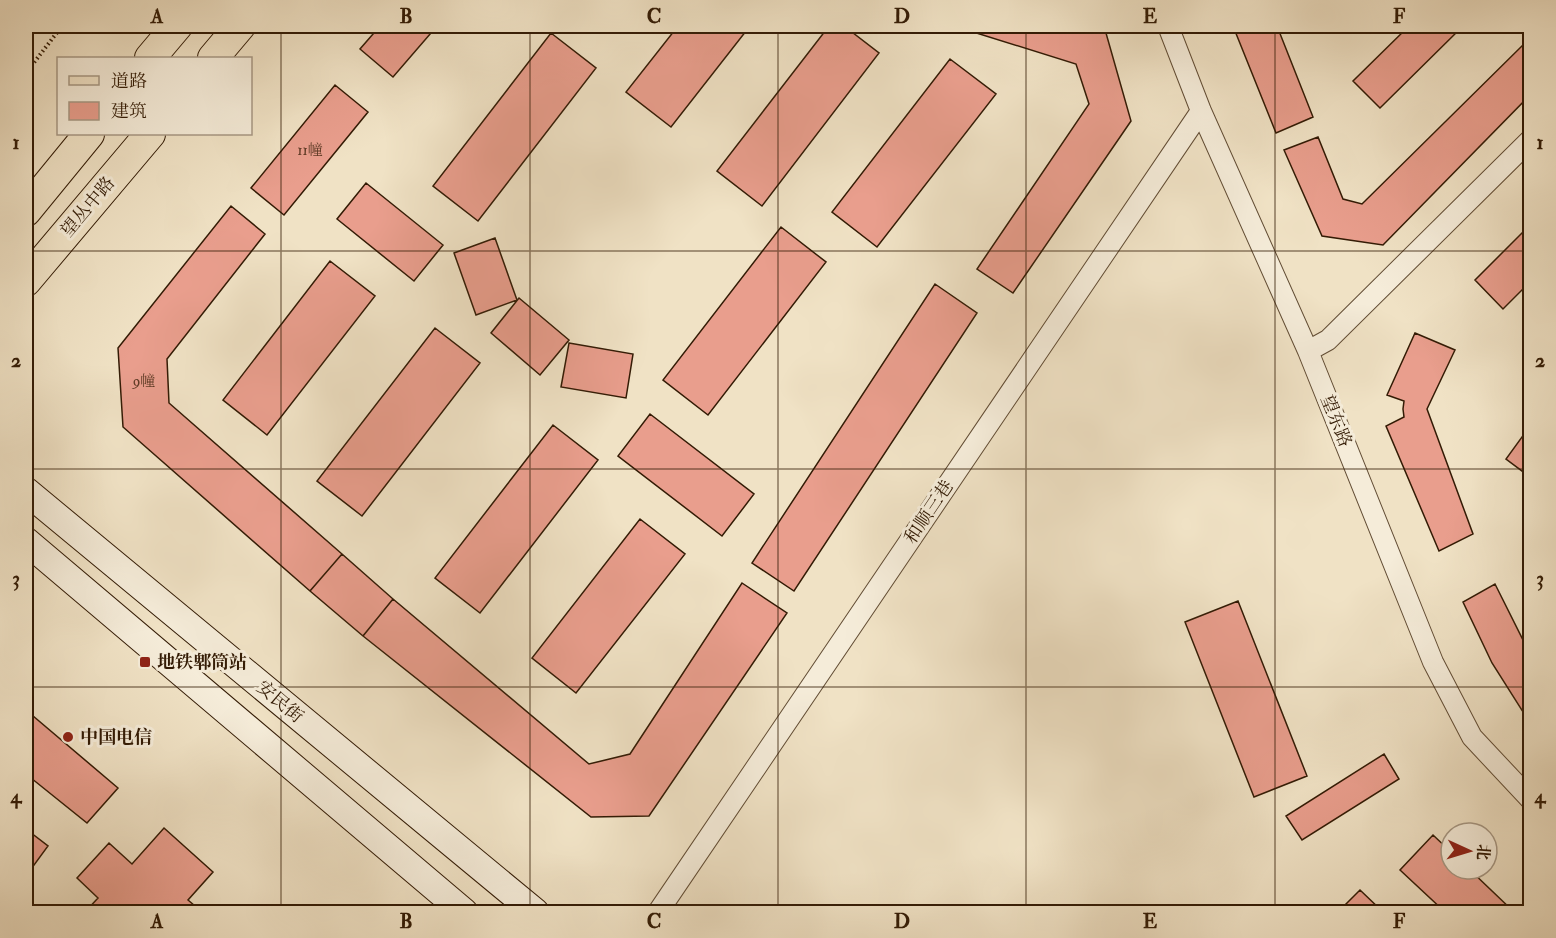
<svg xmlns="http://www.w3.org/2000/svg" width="1556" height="938" viewBox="0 0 1556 938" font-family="'IM FELL Double Pica','Noto Serif SC',serif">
  <rect width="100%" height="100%" fill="#f0e2c5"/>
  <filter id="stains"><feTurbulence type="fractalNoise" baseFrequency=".00333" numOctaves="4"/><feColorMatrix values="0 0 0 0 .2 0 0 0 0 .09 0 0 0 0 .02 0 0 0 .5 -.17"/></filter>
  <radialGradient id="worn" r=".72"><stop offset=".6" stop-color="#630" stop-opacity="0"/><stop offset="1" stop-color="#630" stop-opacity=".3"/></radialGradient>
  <path fill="#e99e8d" stroke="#331b05" stroke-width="1.5" d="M380,26H437L393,77L360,49Z
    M678,26H750L671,127L626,92Z
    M829,26H844L879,53L762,206L717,171Z
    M954,26H1104L1131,121L1013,293L977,269L1089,104L1076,64Z
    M1233,26H1277L1313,117L1276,133Z
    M1409,26H1463L1380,108L1353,81Z
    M551,33L596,68L478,221L433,186Z
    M1530,38V95L1383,245L1322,236L1284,150L1318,137L1343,199L1362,204Z
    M950,59L996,94L877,247L832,212Z
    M335,85L368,112L284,215L251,188Z
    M366,183L443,245L414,281L337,219Z
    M231,206L265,234L167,359L169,403L342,554L310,591L123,427L118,348Z
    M1530,225V282L1503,309L1475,280Z
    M781,227L826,262L708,415L663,380Z
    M495,238L517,300L476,315L454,253Z
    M330,261L375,296L267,435L223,400Z
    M935,284L977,313L794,591L752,563Z
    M519,298L569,340L540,375L491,333Z
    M435,328L480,363L362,516L317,481Z
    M1415,333L1455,350L1427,409L1473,534L1439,551L1386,426L1404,417L1403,409L1404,401L1387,395Z
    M569,343L633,354L626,398L561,387Z
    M650,414L754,494L722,536L618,456Z
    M553,425L598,460L480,613L435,578Z
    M1530,426V477L1506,459Z
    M640,519L685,554L576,693L532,658Z
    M342,554L393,599L363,636L310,591Z
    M742,583L787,613L649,816L591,817L363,636L393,599L589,764L630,754Z
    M1495,584L1530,654V723L1492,663L1463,602Z
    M1238,601L1307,776L1254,797L1185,622Z
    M26,710L118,788L87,823L26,774Z
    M1384,754L1399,779L1302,840L1286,816Z
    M164,828L213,872L188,900L202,912H85L98,898L77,878L109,843L132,864Z
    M26,829L48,846L26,876Z
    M1433,835L1451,852V869H1469L1514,912H1445L1400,870Z
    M1360,890L1383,912H1338Z"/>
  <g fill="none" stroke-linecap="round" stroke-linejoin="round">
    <defs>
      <path id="minor" d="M1168,26L1201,111L1308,351L1433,662L1472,737L1530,799
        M1308,351L1328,340L1530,140
        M658,912L1201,111"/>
      <path id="secondary" d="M26,491L535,912
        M26,541L464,912"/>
      <path id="primary" d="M150,58L177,26
        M213,58L240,26
        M26,211L89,134
        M26,281L150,134"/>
    </defs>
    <use href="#minor" stroke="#624d35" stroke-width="22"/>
    <use href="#secondary" stroke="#331b05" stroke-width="29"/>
    <use href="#primary" stroke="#331b05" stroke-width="32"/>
    <path stroke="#331b05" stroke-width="4" stroke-dasharray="1.5 3" stroke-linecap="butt" d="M26,73L62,26"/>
    <use href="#minor" stroke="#f5ecd9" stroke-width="20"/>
    <use href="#secondary" stroke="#f5ecd9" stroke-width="27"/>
    <use href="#primary" stroke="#f0e2c5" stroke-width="30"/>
  </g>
  <path fill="none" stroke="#331b05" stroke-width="1.5" stroke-opacity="0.55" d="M281,26V912M530,26V912M778,26V912M1026,26V912M1275,26V912M26,251H1530M26,469H1530M26,687H1530"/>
  <g fill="#8f2418" stroke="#f5ecd9" stroke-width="2">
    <rect x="139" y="656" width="12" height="12" rx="3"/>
    <circle cx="68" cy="737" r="6"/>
  </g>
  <g text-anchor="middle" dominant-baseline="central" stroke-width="6" stroke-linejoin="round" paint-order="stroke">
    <g font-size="15" fill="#603c27">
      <text x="310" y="150">11幢</text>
      <text x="144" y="381">9幢</text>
    </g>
    <g font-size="18" fill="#331b05" stroke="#f5ecd9">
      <text transform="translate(88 207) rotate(-50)">望丛中路</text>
      <text transform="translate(1336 421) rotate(68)">望东路</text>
      <text transform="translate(929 512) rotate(-56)">和顺三巷</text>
      <text transform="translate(280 702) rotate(40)">安民街</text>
    </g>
    <g font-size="18" font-weight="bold" fill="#331b05" stroke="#f5ecd9" text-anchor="start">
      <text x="157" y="662">地铁郫筒站</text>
      <text x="80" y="737">中国电信</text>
    </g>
  </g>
  <rect width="1556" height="938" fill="none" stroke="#f0e2c5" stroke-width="66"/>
  <rect x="57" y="57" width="195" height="78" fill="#f5ecd9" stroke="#a79884" stroke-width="1.5"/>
  <rect x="69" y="76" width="30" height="9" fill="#f0e2c5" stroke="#a79884" stroke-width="1.5"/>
  <text x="111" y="87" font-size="18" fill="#331b05">道路</text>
  <rect x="69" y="102" width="30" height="18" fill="#e99e8d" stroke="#a79884" stroke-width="1.5"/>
  <text x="111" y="117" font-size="18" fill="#331b05">建筑</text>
  <g transform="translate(1469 851) rotate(94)"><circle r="28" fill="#f5ecd9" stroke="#a79884" stroke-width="1.5"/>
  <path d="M0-4.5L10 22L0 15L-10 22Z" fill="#8f2418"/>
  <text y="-9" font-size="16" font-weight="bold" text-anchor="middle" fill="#331b05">北</text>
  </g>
  <rect x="33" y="33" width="1490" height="872" fill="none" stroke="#331b05" stroke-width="2"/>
  <g font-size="20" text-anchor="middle" font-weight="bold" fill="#331b05">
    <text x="157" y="23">A</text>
    <text x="406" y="23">B</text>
    <text x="654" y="23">C</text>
    <text x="902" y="23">D</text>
    <text x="1150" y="23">E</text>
    <text x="1399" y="23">F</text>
    <text x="16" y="149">1</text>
    <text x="1540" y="149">1</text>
    <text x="16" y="367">2</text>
    <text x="1540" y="367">2</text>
    <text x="16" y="585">3</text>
    <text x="1540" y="585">3</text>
    <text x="16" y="803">4</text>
    <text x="1540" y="803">4</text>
    <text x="157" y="928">A</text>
    <text x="406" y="928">B</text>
    <text x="654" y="928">C</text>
    <text x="902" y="928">D</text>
    <text x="1150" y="928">E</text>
    <text x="1399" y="928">F</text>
  </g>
  <rect width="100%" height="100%" filter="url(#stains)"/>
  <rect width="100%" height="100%" fill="url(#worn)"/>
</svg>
